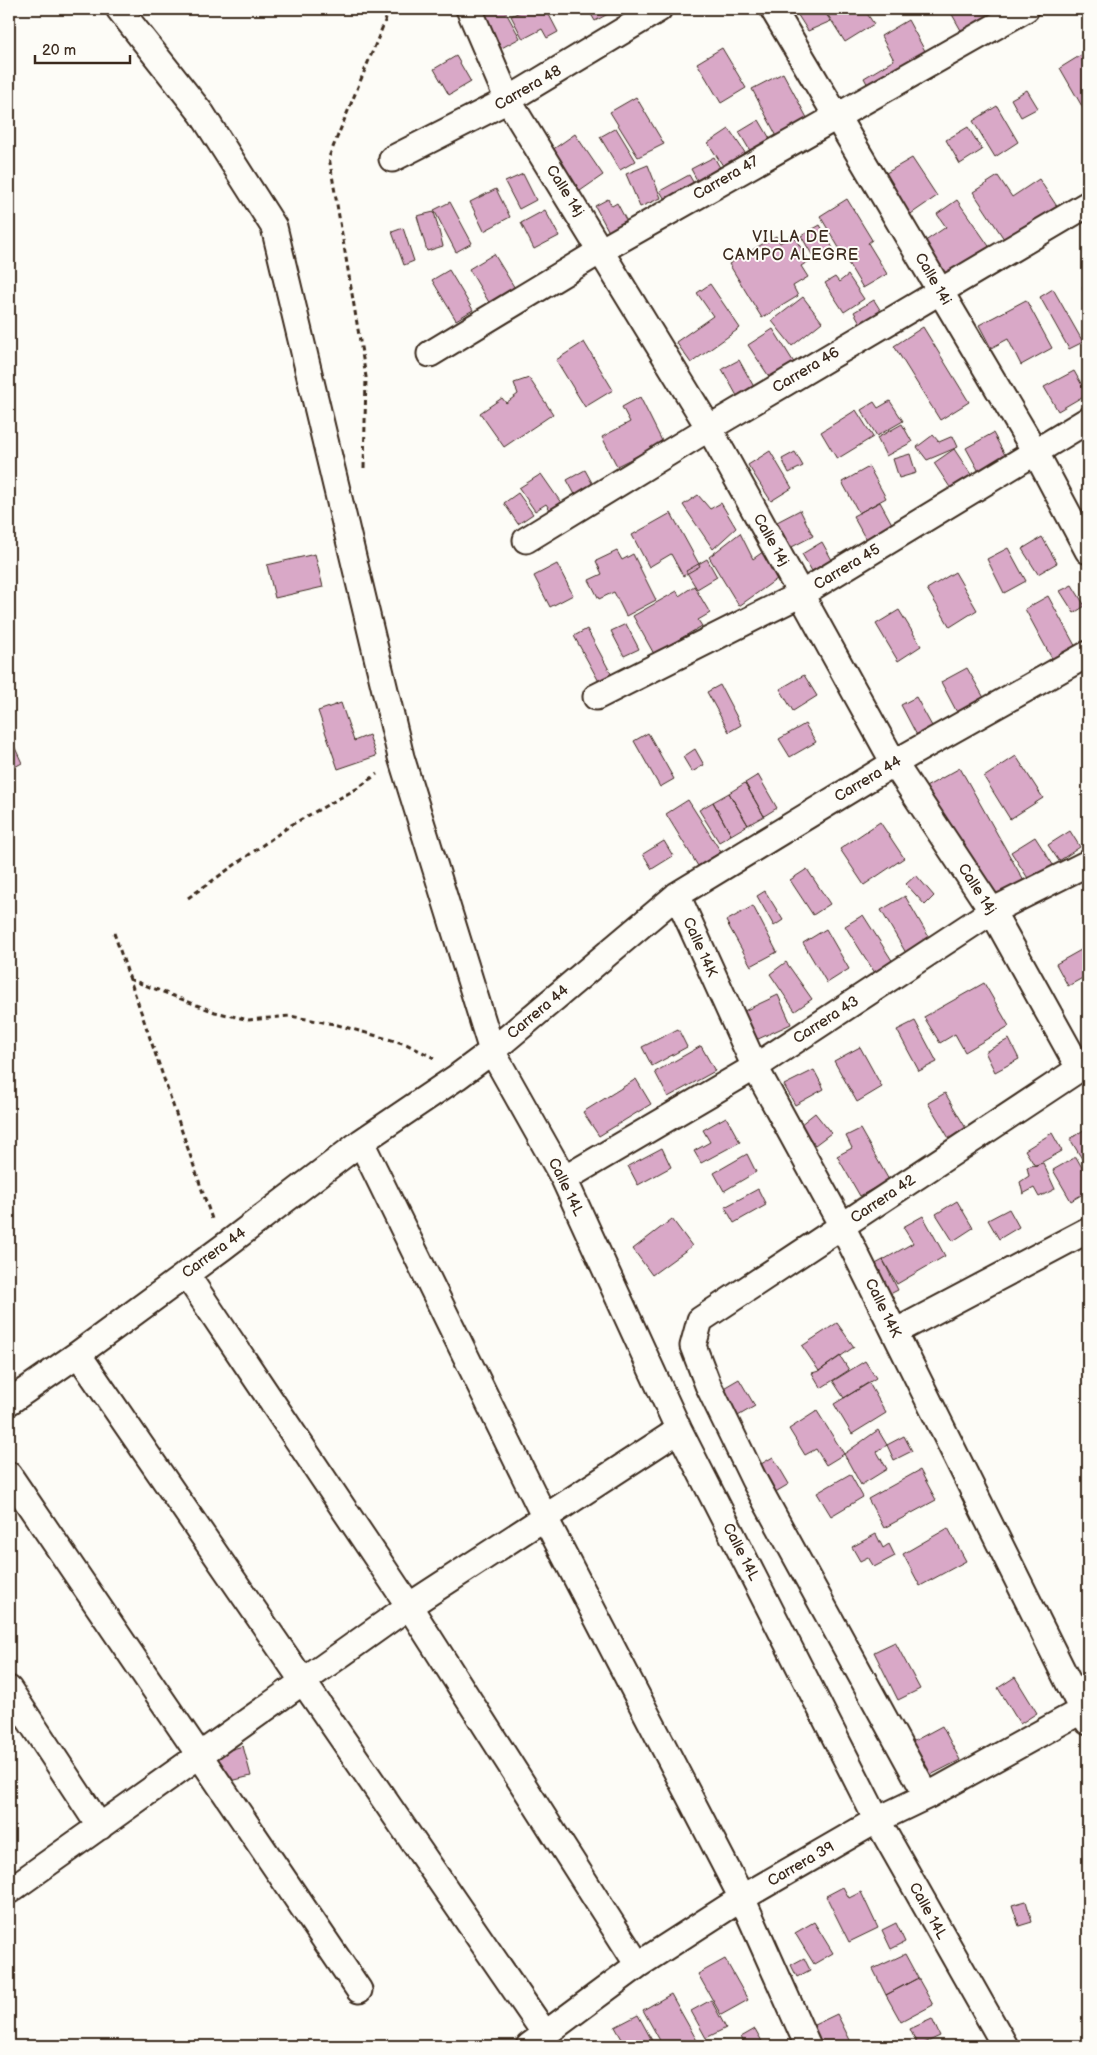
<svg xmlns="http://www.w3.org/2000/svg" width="1097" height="2055" viewBox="0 0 1097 2055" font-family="'Balsamiq Sans',sans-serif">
  <rect width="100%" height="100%" fill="#fdfcf7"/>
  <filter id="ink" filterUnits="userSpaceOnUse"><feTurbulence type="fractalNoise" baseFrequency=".02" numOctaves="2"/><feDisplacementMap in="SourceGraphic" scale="10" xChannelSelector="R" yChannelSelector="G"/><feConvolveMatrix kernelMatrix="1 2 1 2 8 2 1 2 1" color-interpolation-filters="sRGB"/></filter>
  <g filter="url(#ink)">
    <path fill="#d9a8c7" stroke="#3b2a1e" d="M492,9H504L520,38L498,50L480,16Z
      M526,9H546L558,32L547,38L542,29L523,39L511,16Z
      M588,9H617L595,21Z
      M794,9H822L831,21L808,31Z
      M824,9H864L874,24L845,42Z
      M949,9H998L1005,23L967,41Z
      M908,20L935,69L877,102L864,78L894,60L881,36Z
      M722,48L746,88L721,103L697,63Z
      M1081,55L1088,68V105L1083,108L1060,68Z
      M456,56L471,82L449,95L434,69Z
      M783,73L813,129L782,146L752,89Z
      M1027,90L1038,108L1021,117L1011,99Z
      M636,97L664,144L638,157L610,112Z
      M997,106L1018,142L995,157L973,121Z
      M759,120L779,154L759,166L739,132Z
      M968,127L982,150L960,164L946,140Z
      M616,128L636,161L620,170L600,137Z
      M729,129L754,166L733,181L708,143Z
      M575,134L603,175L580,191L552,150Z
      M714,157L728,182L705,195L691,169Z
      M912,158L937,196L905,218L881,176Z
      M648,165L661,198L640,207L626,174Z
      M523,174L536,200L519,209L505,182Z
      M689,175L703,199L674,215L660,191Z
      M998,176L1012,197L1039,179L1060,211L1008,245L973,192Z
      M496,189L510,217L484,231L470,202Z
      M608,199L612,206L617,203L633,233L615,243L595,206Z
      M847,199L872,240L868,243L887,274L863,288L820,216Z
      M957,200L991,249L946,280L924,242L946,227L937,214Z
      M450,202L472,243L456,252L434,210Z
      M545,210L559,236L534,249L521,223Z
      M434,212L443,246L427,251L417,216Z
      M820,225L835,252L817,263L801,236Z
      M403,228L414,261L404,265L392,232Z
      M793,235L809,261L801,266L808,277L793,286L798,296L762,318L729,264L776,236L780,243Z
      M494,254L524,303L499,319L469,269Z
      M449,270L473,310L456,320L432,280Z
      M848,275L864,299L844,312L825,283L835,277L839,282Z
      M710,284L740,328L691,363L676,342L713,316L697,293Z
      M1088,285V299L1082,288Z
      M1053,289L1083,342L1069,349L1040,297Z
      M803,297L822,322L792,346L772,321Z
      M874,300L884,316L863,328L854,312Z
      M1026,300L1052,348L1021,365L1008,339L991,348L979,325Z
      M923,327L969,402L940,420L894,346Z
      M773,329L798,369L774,384L748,345Z
      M584,342L613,390L585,407L556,360Z
      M739,360L758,394L741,403L722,369Z
      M1074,371L1087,394L1058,411L1044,387Z
      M529,378L553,414L504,447L480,413L502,398L506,403L518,394L514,383Z
      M640,397L663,443L617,466L602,437L630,422L622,407Z
      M890,401L903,421L877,436L861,410L874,402L878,408Z
      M856,410L873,437L837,459L821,432Z
      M902,424L912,442L886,456L877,438Z
      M993,433L1010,464L983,479L966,448Z
      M933,435L939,442L953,436L958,447L927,460L917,447Z
      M954,449L978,485L957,498L934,463Z
      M770,451L792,488L771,501L748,465Z
      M795,452L803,466L789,473L782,459Z
      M910,454L916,473L899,478L893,459Z
      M869,467L886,498L859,513L842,482Z
      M585,470L596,490L578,500L567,480Z
      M541,474L564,507L553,514L546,504L535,511L519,488Z
      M518,493L533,514L518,524L504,503Z
      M698,495L710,509L721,503L736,528L713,549L683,505Z
      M880,502L897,533L870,547L853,516Z
      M800,510L813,536L790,548L777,522Z
      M671,513L700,566L683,576L671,554L649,567L632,535Z
      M740,533L753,559L767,549L784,574L739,606L709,557Z
      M1042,537L1057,563L1038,574L1022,549Z
      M822,542L832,560L812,571L802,554Z
      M1008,548L1026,581L1004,593L987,559Z
      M617,551L622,560L633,554L656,600L626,616L614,592L599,599L589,580L602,574L596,561Z
      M315,554L323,587L275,598L267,565Z
      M707,559L717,577L697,589L686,571Z
      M557,564L573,595L550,607L534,576Z
      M955,572L977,610L950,627L927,589Z
      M1072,585L1085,606L1074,613L1060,591Z
      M694,586L710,613L698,620L702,626L654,654L633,616L677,591L679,596Z
      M1048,596L1079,653L1056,666L1025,609Z
      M899,610L921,646L898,661L876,624Z
      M626,624L639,649L624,656L611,631Z
      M587,629L615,681L602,687L574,636Z
      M967,668L987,703L960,718L941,682Z
      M804,675L817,696L793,711L780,689Z
      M720,685L741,725L729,732L707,692Z
      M916,697L938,737L922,745L901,705Z
      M341,703L354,741L369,735L376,756L338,769L318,711Z
      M805,724L816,742L790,757L779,739Z
      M648,733L674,779L660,787L634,741Z
      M9,735L22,763L9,770Z
      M695,749L704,765L692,772L683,757Z
      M1016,756L1043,798L1010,819L984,777Z
      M960,768L1025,883L990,904L924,788Z
      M758,775L777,808L764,816L745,783Z
      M745,783L764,816L748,825L729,793Z
      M729,793L748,825L731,835L713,802Z
      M688,800L721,852L698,866L666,814Z
      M713,802L731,835L719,842L699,810Z
      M880,822L904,858L864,885L840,849Z
      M1070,831L1080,847L1059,861L1048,845Z
      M1035,837L1057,871L1033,886L1011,852Z
      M664,841L673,856L652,869L643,854Z
      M807,869L830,904L813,915L790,880Z
      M916,875L934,896L925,905L906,884Z
      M765,891L783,920L774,926L757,896Z
      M905,896L930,939L906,953L881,910Z
      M753,906L777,952L751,966L726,921Z
      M863,915L893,962L875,973L845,926Z
      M826,929L849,969L827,983L803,943Z
      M1088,946V975L1068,986L1056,964Z
      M786,962L812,999L795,1011L770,974Z
      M984,983L1009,1026L965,1052L955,1034L940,1043L924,1017Z
      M778,995L791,1024L756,1040L742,1012Z
      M915,1021L937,1062L919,1071L897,1030Z
      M678,1029L687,1047L652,1066L642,1047Z
      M1009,1039L1019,1059L995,1072L985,1052Z
      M701,1046L715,1071L668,1097L655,1072Z
      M860,1047L882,1087L857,1102L834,1061Z
      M814,1070L824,1089L795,1105L784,1085Z
      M636,1079L651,1104L599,1136L583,1112Z
      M945,1093L967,1130L950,1140L928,1103Z
      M815,1113L831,1133L815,1145L800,1125Z
      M726,1117L740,1142L701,1163L694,1151L710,1142L703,1130Z
      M1088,1127V1166L1087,1167L1070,1139Z
      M860,1129L889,1180L860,1196L837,1156L852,1148L846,1136Z
      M1052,1133L1062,1151L1035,1166L1025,1150Z
      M662,1148L671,1167L638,1185L628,1166Z
      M747,1154L756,1172L724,1191L714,1173Z
      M1076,1157L1088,1178V1191L1071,1201L1053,1170Z
      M1043,1163L1055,1189L1039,1197L1034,1188L1023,1194L1020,1182L1029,1176L1027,1167Z
      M758,1189L766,1205L734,1223L725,1207Z
      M957,1201L973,1228L953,1241L936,1214Z
      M1009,1209L1019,1227L999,1239L988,1220Z
      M923,1216L945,1256L897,1284L883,1260L913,1243L903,1227Z
      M672,1219L692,1246L652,1275L633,1249Z
      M883,1260L898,1290L884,1297L870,1267Z
      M837,1323L854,1347L819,1371L802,1346Z
      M840,1356L849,1370L821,1388L812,1373L819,1371Z
      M865,1361L876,1378L844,1398L833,1381Z
      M739,1379L755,1406L731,1420L715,1393Z
      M869,1383L886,1413L852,1434L834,1404Z
      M817,1411L844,1454L826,1465L816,1449L805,1455L789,1429Z
      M878,1430L887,1445L877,1452L887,1469L861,1485L844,1454Z
      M904,1436L912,1451L894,1460L887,1445Z
      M773,1457L789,1484L772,1494L756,1467Z
      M920,1470L936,1500L884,1528L868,1499Z
      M850,1474L863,1497L831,1516L817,1493Z
      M948,1528L966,1561L920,1586L903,1554Z
      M876,1534L883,1548L889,1544L895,1556L874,1567L868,1557L860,1561L852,1547Z
      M895,1642L920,1689L898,1700L874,1652Z
      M1015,1677L1037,1713L1020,1724L998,1688Z
      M942,1726L960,1760L921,1780L903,1747Z
      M243,1746L251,1776L223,1783L215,1754Z
      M843,1887L849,1898L861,1892L878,1928L849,1942L826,1896Z
      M1026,1901L1032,1922L1019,1926L1012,1905Z
      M814,1922L833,1953L814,1964L795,1933Z
      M896,1923L905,1942L891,1949L882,1930Z
      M905,1954L918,1978L886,1995L873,1969Z
      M804,1958L810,1970L797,1977L791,1965Z
      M725,1959L748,2000L721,2015L698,1974Z
      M918,1978L933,2005L901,2022L886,1995Z
      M671,1994L700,2046H663L643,2010Z
      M711,2000L726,2028L706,2038L691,2011Z
      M837,2014L852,2044L816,2046L808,2028Z
      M638,2015L655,2046H626L615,2027Z
      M932,2019L940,2036L918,2046L910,2029Z
      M755,2029L763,2043L757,2046H746L741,2037Z"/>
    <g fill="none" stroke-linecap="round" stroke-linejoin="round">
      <defs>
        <path id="minor" d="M119,9L202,114L274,227L401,757L492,1051L564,1179L679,1430L877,1820L1005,2046
          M469,9L508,100L709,428L894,763L992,911L1079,1068
          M773,9L1036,453L1088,551
          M392,159L508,100L659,9
          M430,354L602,250L1026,9
          M526,540L709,428L1088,204
          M596,697L801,594L1088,420
          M677,895L755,1067L842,1226L1088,1722
          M361,1142L545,1518L742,1898L808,2046
          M564,1179L755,1067L992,911L1088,863
          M186,1274L409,1606L638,1965
          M895,1332L1088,1230
          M78,1354L546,2035
          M9,1402L78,1354L222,1248L361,1142L457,1077L492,1051L677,895L894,763L1088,654
          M9,1475L359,1990
          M9,1689L100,1827
          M927,1796L754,1480L708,1385L693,1346L700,1320L1088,1063
          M9,1891L409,1606L679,1430
          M529,2046L638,1965L742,1898L877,1820L927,1796L1088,1707"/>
      </defs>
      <use href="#minor" stroke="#3b2a1e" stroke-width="29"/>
      <path stroke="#3b2a1e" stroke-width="3" stroke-dasharray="5 4" stroke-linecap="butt" d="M364,468L366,377L329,157L390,9
        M188,898L291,825L358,788L377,774
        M114,933L212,1219
        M129,979L215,1012L249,1020L290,1016L334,1024L406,1044L434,1058"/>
      <use href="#minor" stroke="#fdfcf7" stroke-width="25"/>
    </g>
  </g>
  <g text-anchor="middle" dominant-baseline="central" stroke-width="4" stroke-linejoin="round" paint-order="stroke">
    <g font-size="15" fill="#3b2a1e" stroke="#fdfcf7">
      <text transform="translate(528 88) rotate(-30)">Carrera 48</text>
      <text transform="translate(726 178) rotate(-30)">Carrera 47</text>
      <text transform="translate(565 191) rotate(58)">Calle 14j</text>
      <text transform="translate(933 279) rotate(60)">Calle 14i</text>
      <text transform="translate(806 370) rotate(-31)">Carrera 46</text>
      <text transform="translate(771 540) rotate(61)">Calle 14j</text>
      <text transform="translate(847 567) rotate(-31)">Carrera 45</text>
      <text transform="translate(868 779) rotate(-31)">Carrera 44</text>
      <text transform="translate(977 889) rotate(57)">Calle 14j</text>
      <text transform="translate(700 947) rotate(66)">Calle 14K</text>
      <text transform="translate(538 1012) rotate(-40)">Carrera 44</text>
      <text transform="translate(826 1020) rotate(-33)">Carrera 43</text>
      <text transform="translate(566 1187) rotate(64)">Calle 14L</text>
      <text transform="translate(883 1199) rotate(-34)">Carrera 42</text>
      <text transform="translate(214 1253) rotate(-36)">Carrera 44</text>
      <text transform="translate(883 1308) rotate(64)">Calle 14K</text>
      <text transform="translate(741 1552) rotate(63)">Calle 14L</text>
      <text transform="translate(801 1864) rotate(-30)">Carrera 39</text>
      <text transform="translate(928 1911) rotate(61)">Calle 14L</text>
    </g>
    <g font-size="16" letter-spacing="1" fill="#3b2a1e" stroke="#fdfcf7">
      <text x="791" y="237">VILLA DE<tspan x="791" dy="18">CAMPO ALEGRE</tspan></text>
    </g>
  </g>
  <rect width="1097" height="2055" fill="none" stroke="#fdfcf7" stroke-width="30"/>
  <rect x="15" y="15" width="1067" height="2025" fill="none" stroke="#3b2a1e" stroke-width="2" filter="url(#ink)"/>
  <path d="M35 55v8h95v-8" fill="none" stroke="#3b2a1e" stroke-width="2.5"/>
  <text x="42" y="55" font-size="15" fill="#3b2a1e" stroke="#fdfcf7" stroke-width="4" paint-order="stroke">20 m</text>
</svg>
